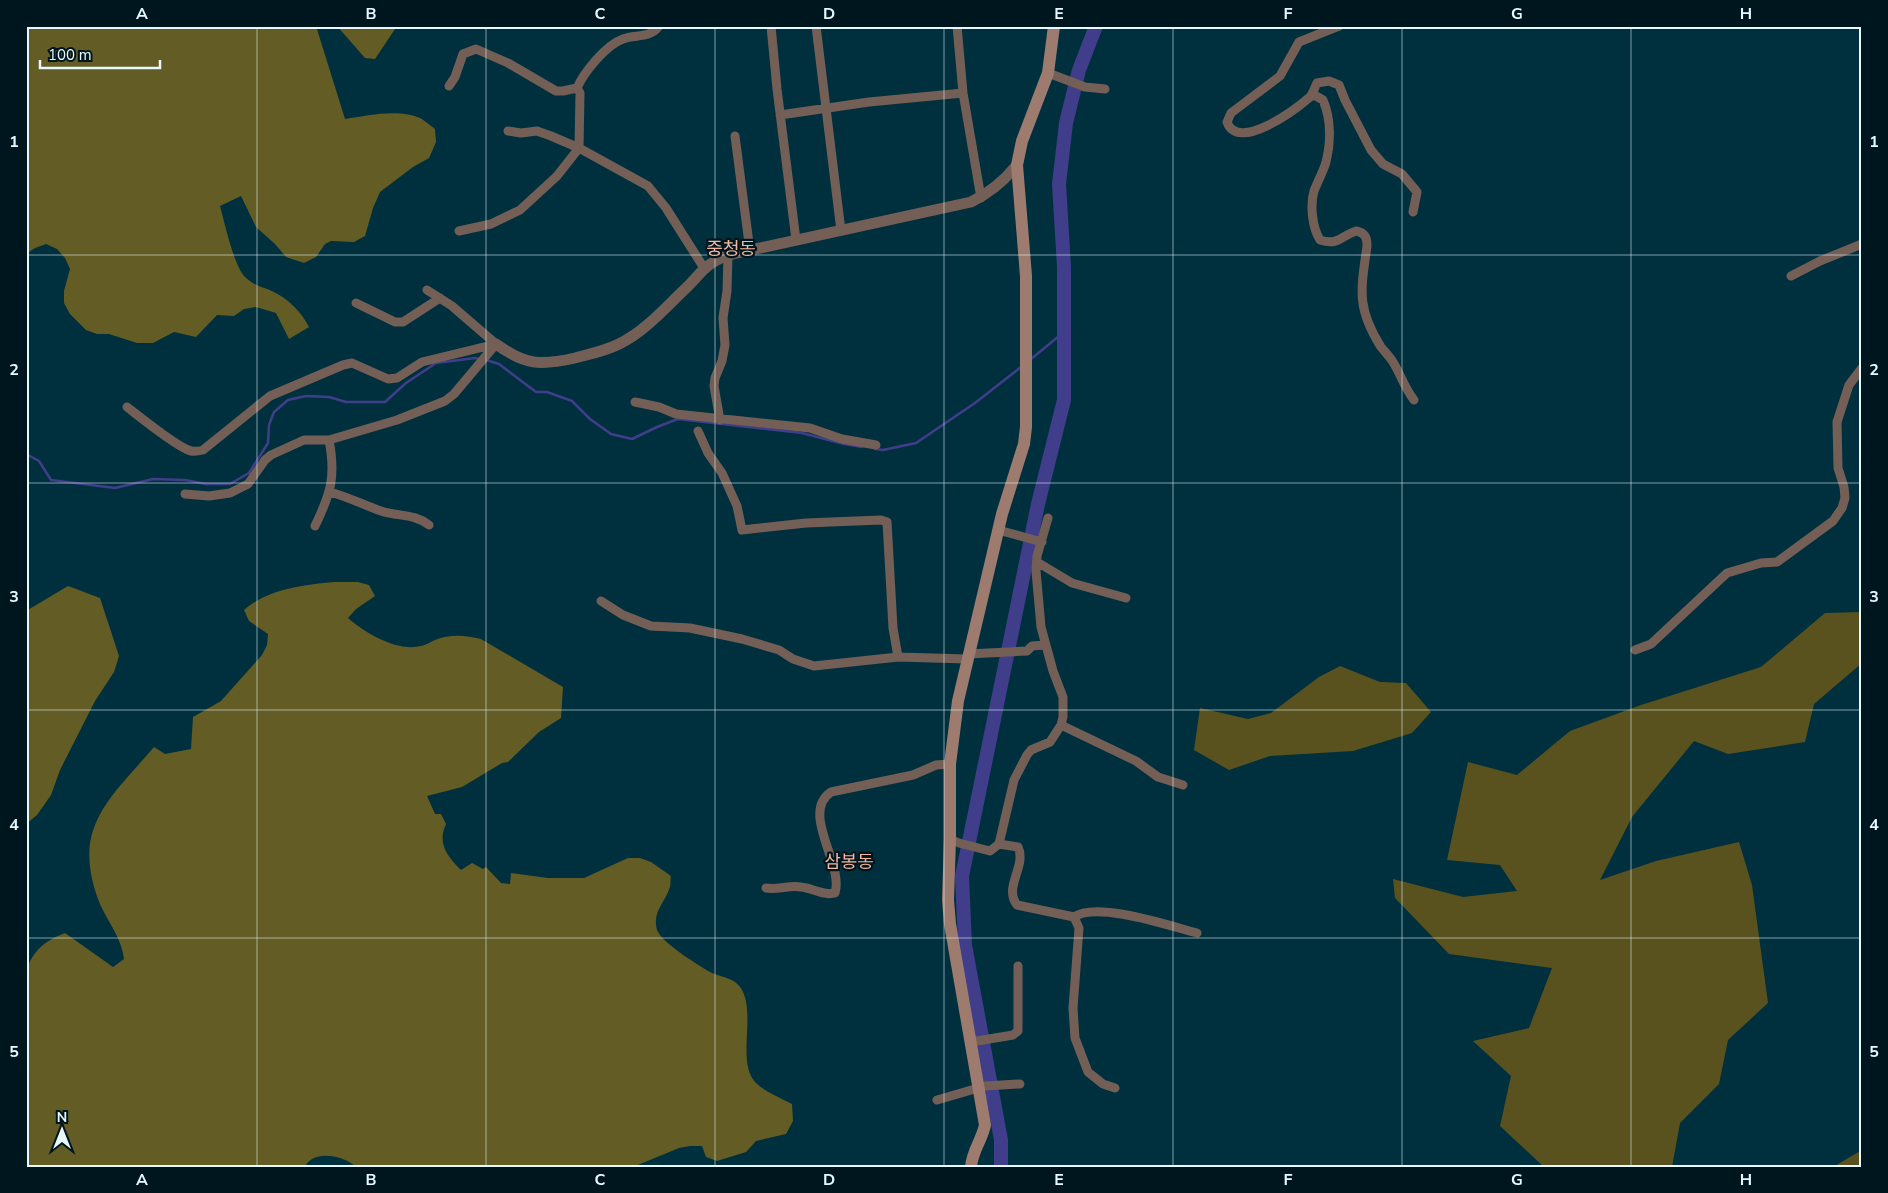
<svg xmlns="http://www.w3.org/2000/svg" width="1888" height="1193" viewBox="0 0 1888 1193" font-family="'Nunito Sans','Noto Sans KR',sans-serif">
  <rect width="100%" height="100%" fill="#00303e"/>
  <path fill="#59521e" d="M1862,612V663L1814,704L1805,742L1728,754L1694,741L1632,817L1600,880L1656,861L1739,842L1752,885L1768,1003L1728,1040L1719,1084L1680,1123L1672,1167H1544L1500,1126L1511,1076L1473,1041L1529,1028L1552,968L1449,954L1395,898L1393,879L1463,897L1517,891L1500,865L1447,860L1468,762L1517,775L1570,731L1641,705L1761,667L1825,613Z
    M1340,666L1380,682L1406,683L1431,712L1412,733L1353,751L1270,756L1229,770L1194,750L1200,708L1248,719L1271,713L1319,677Z
    M1862,1150V1167H1833Z"/>
  <path fill="#635c24" d="M26,26H316L345,119C369,116 399,108 422,119C426,122 431,126 435,129L436,142L429,158L413,167L380,192L373,208L365,236L354,242L331,241L325,244L316,257L304,263L286,257L275,244L256,227L241,196L220,206C225,224 233,262 244,276C255,287 262,286 274,292C290,300 301,312 309,327L289,339L276,313L256,307L244,309L234,316L217,315L196,337L174,332L153,343H137L109,334H97L86,330L70,314L64,303V291L70,269L65,258L57,249L46,244L35,248L26,254Z
    M337,26H397L375,59L365,58Z
    M334,582H358L369,585L375,596L356,609L348,618C365,633 397,652 421,646C426,645 430,642 435,640C450,634 465,635 481,639L563,687L561,718L539,732L508,762L502,763L462,787L427,796L435,814H441L446,824C437,843 447,856 461,870L472,863L483,869L486,867L501,883L510,884L511,873L548,878H584L628,858H640L651,862L671,876C670,879 671,884 670,887C665,903 652,911 657,930C661,942 698,965 710,972C722,978 735,977 742,990C756,1016 736,1063 756,1083C765,1092 781,1098 792,1104L793,1121L786,1134L756,1141L746,1152L717,1161L706,1157L702,1146H690L679,1148L633,1167H356C344,1155 312,1149 305,1167H26V971C34,949 45,941 65,933L113,967L124,959C122,939 108,922 100,904C70,828 108,801 154,747L165,754L191,749L193,717L221,701L262,655L267,645L268,634L249,621L244,610C268,589 303,585 334,582Z
    M68,586L100,598L119,656L114,672L95,701L60,770L51,795L37,815L26,824V611Z"/>
  <g fill="none" stroke-linecap="round" stroke-linejoin="round">
    <path stroke="#403d8b" stroke-width="2.5" d="M1031,359L1064,332
      M486,360L499,364L536,392H547L572,401L590,419L611,434L632,439L657,427L678,419L802,433L844,444L862,447
      M875,449L883,450L916,443L975,403L1021,367
      M26,454L39,461L51,480L115,488L153,479L185,480L206,484H230L249,473L268,443L269,425L274,412L288,400L306,396L329,397L346,402H385L406,383L436,363L475,358L480,359"/>
    <path stroke="#403d8b" stroke-width="14" d="M1001,1167V1140L965,945L962,876L1038,504L1064,400V267L1059,184L1066,123L1079,70L1096,26"/>
    <path stroke="#745f57" stroke-width="9" d="M771,26L777,89L796,240
      M816,26L841,231
      M957,26L963,93L981,198
      M1339,26L1299,42L1280,76L1231,113L1227,122C1238,153 1296,109 1310,97C1313,93 1315,87 1317,83L1329,81L1339,85L1345,100L1371,150L1383,164L1402,174L1417,192L1413,212
      M1048,73L1085,87L1105,89
      M449,86L455,77L463,54L476,49L508,63L556,91H563L577,88L580,93L579,148L557,176L520,210L491,224L459,231
      M577,88C584,72 606,45 623,39C635,34 650,39 659,26
      M1311,96H1316L1323,100C1331,119 1331,142 1326,162C1323,172 1318,181 1314,191C1310,205 1312,227 1320,240C1339,246 1340,236 1356,231C1365,233 1367,237 1367,246C1361,289 1356,308 1381,347C1385,352 1390,357 1393,362C1401,375 1404,387 1414,400
      M780,115L869,102L963,93
      M508,131L521,133L537,131L551,136L579,148L648,186L666,208L704,268
      M735,136L750,251
      M1791,276L1820,261L1862,244
      M427,290L452,306L496,344
      M356,303L395,322H403L440,298
      M635,402L659,407L676,414L810,428L842,439L876,445
      M127,407C140,417 178,448 191,451C195,452 199,451 203,450L270,396L343,365L352,363L388,379L397,378L422,362L496,344
      M720,420L714,386L715,378L722,361L725,345L723,318L727,291L728,255
      M698,431L708,453L722,473L737,506L742,530L806,523L881,520L887,522L893,628L898,657
      M330,492C348,497 364,505 381,511C400,517 413,513 429,525
      M185,494L209,496L230,493L248,484L265,460L271,455L304,440H329
      M315,526C331,493 336,476 329,440L397,420L445,401L454,394L496,344
      M998,530L1042,542
      M1037,562L1072,583L1126,598
      M601,601L623,615L651,626L690,628L742,639L779,650L793,659L814,666L898,657L967,659
      M1635,650L1651,644L1727,573L1761,563L1777,562L1833,521L1842,508L1845,498L1844,487L1838,468L1837,422L1849,385L1862,368
      M968,654L1027,651L1032,646L1045,645
      M1061,725L1136,761L1158,777L1183,785
      M950,839L959,843L990,851L999,844L1014,780L1027,755L1031,750L1050,742L1061,725L1063,717V697L1053,671L1041,627L1036,571L1037,556L1048,518
      M999,844L1018,847C1027,866 1003,887 1017,905L1074,917C1097,901 1170,926 1197,933
      M766,888C778,890 789,885 801,887C812,888 824,896 835,893C844,864 800,813 831,792L913,775L936,765L950,764
      M1074,917L1079,928L1073,1008L1075,1038L1088,1072L1103,1084L1115,1088
      M971,1042L1013,1035L1018,1031V966
      M937,1100L985,1086L1020,1084"/>
    <path stroke="#745f57" stroke-width="11" d="M496,344C525,365 540,366 575,358C590,354 605,351 619,344C644,332 664,309 684,290C702,273 703,265 728,255L971,202C990,193 1004,181 1017,165"/>
    <path stroke="#9d7c6f" stroke-width="12" d="M971,1167C972,1151 982,1140 985,1125L950,924L948,900L950,839V764L958,701L1002,514L1024,444L1026,427V276L1017,165L1022,141L1048,73L1054,26"/>
  </g>
  <path fill="none" stroke="#e7f8ff" stroke-width="1" stroke-opacity="0.55" d="M257,26V1167M486,26V1167M715,26V1167M944,26V1167M1173,26V1167M1402,26V1167M1631,26V1167M26,255H1862M26,483H1862M26,710H1862M26,938H1862"/>
  <g text-anchor="middle" dominant-baseline="central" stroke-width="4.5" stroke-linejoin="round" paint-order="stroke">
    <g font-size="18" fill="#f5b79f" stroke="#00161e">
      <text x="731" y="249">중청동</text>
      <text x="849" y="862">삼봉동</text>
    </g>
  </g>
  <rect width="1888" height="1193" fill="none" stroke="#00161e" stroke-width="55"/>
  <g transform="translate(62 1130)" stroke="#00161e" stroke-width="4" paint-order="stroke">
  <path d="M0-4L9 19L0 12L-9 19Z" fill="#e7f8ff"/>
  <text y="-8" font-size="14" font-weight="bold" text-anchor="middle" fill="#e7f8ff">N</text>
  </g>
  <path d="M40 60v8h120v-8" fill="none" stroke="#e7f8ff" stroke-width="2.5"/>
  <text x="48" y="60" font-size="15" fill="#e7f8ff" stroke="#00161e" stroke-width="4" paint-order="stroke">100 m</text>
  <rect x="28" y="28" width="1832" height="1138" fill="none" stroke="#e7f8ff" stroke-width="2"/>
  <g font-size="16" text-anchor="middle" font-weight="bold" fill="#e7f8ff">
    <text x="142" y="19">A</text>
    <text x="371" y="19">B</text>
    <text x="600" y="19">C</text>
    <text x="829" y="19">D</text>
    <text x="1059" y="19">E</text>
    <text x="1288" y="19">F</text>
    <text x="1517" y="19">G</text>
    <text x="1746" y="19">H</text>
    <text x="14" y="147">1</text>
    <text x="1874" y="147">1</text>
    <text x="14" y="375">2</text>
    <text x="1874" y="375">2</text>
    <text x="14" y="602">3</text>
    <text x="1874" y="602">3</text>
    <text x="14" y="830">4</text>
    <text x="1874" y="830">4</text>
    <text x="14" y="1057">5</text>
    <text x="1874" y="1057">5</text>
    <text x="142" y="1185">A</text>
    <text x="371" y="1185">B</text>
    <text x="600" y="1185">C</text>
    <text x="829" y="1185">D</text>
    <text x="1059" y="1185">E</text>
    <text x="1288" y="1185">F</text>
    <text x="1517" y="1185">G</text>
    <text x="1746" y="1185">H</text>
  </g>
</svg>
